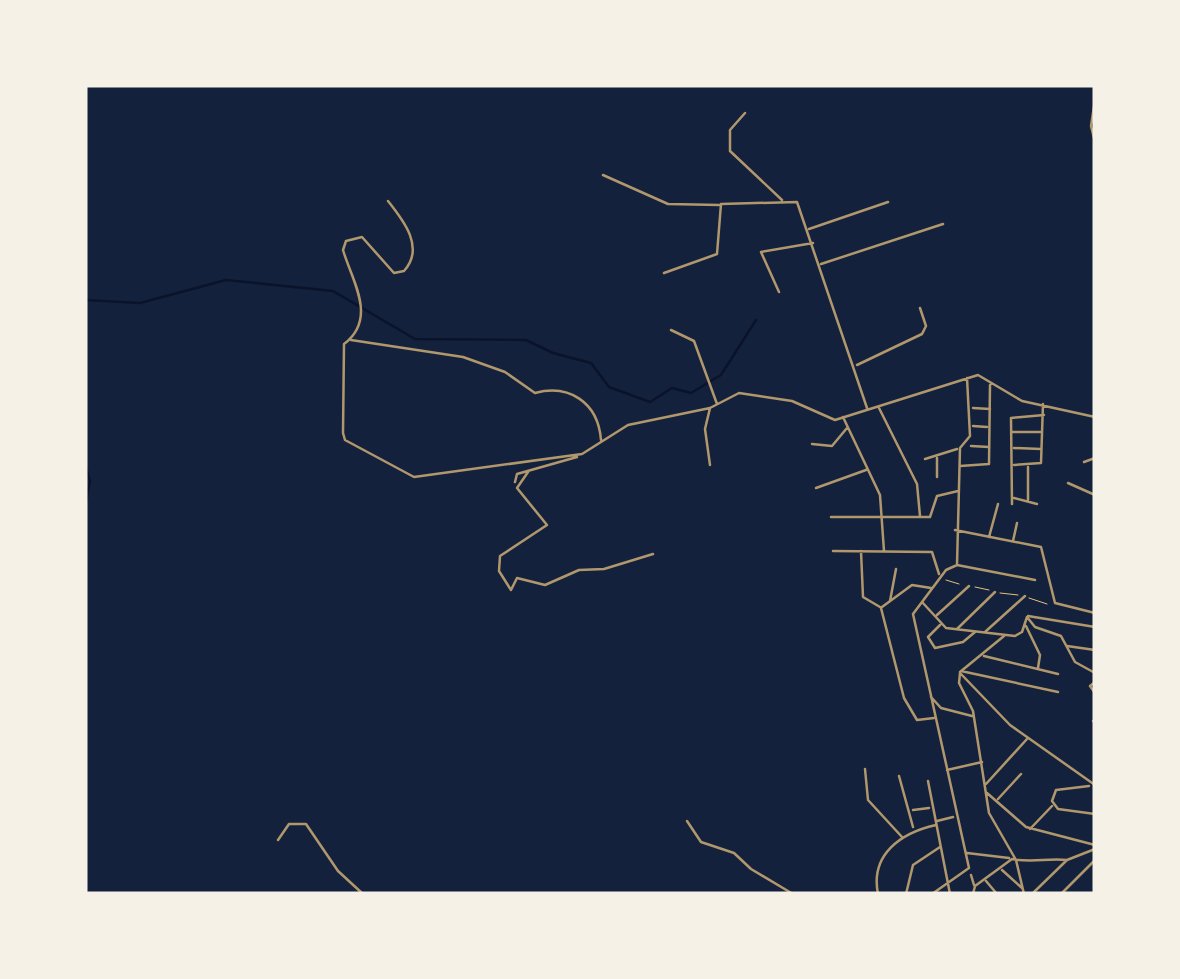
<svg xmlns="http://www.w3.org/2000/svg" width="1180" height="979" viewBox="0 0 1180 979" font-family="Quicksand,sans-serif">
  <rect width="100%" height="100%" fill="#14213d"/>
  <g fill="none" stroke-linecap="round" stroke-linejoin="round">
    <path stroke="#0b132b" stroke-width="2.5" d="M85,300L140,303L226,280L333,291L415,339L526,340L553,353L591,363L609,387L650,402L672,388L691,393L721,375L756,320
      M85,464L90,481L85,508"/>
    <path stroke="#e5c07b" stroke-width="1" d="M946,580L959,584
      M975,587L989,590
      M1000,593L1018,595
      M1029,598L1047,604"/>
    <path stroke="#b1986c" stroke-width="2.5" d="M1095,100L1091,126L1095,142
      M745,113L730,130V151L782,200
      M603,175L668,204L720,205
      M388,201C404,221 425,248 404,271L394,273L362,237L346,241L343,250C352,281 378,318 344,344L343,433L345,440L414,477L582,454L628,425L710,408L739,393L792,401L835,420L978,375L1022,401L1095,417
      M809,229L888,202
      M821,264L943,224
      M664,273L717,254L721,204L797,202L867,408
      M779,292L761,252L813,243
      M671,330L694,341L717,404
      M351,340L463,357L505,372L535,393C569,384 598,402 601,440
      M857,365L922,334L926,326L920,308
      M967,378L970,436L960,448L957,565L1035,580
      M710,408L705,429L710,465
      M879,408L917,484L920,516
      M973,408L990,409
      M843,417L880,495L884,551
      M973,426L987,427
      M1011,432H1042
      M812,444L832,446L847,428
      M971,446L989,447
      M1014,448L1041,449
      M925,459L957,449
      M1084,462L1095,458
      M1014,465L1041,463L1043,404
      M960,466L989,464L990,385
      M528,472L517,488L547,525L500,556L499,571L511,590L517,578L545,585L579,570L604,569L653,554
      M937,477V458
      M515,482L517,474L577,457
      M1068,483L1095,495
      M816,488L866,470
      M1014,498L1037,504
      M1028,500V467
      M1012,504L1011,418L1044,415
      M831,517H930L937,496L958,491
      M955,530L1041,547L1055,603L1095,613
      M989,537L998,504
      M1013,541L1017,523
      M833,551L932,552L939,574
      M861,551L863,597L880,607
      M890,601L896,569
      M922,602L946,628L1015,636L1022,632L1027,617L1035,627L1061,636L1075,662L1095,673
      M882,607L912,585L931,588
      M881,608L904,698L917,720L934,718
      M937,615L969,586
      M1028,616L1095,627
      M940,625L928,637L935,648L963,642L975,632
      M1026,626L1040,655L1038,668
      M957,629L995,592
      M985,632L1025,596
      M1067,646L1095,650
      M984,656L1058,674
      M961,671L1058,692
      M960,672L1004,636
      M960,673L959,683L973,711L989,813L1016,860L1024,894
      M961,674L1010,725L1095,785
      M1095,682L1090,686L1095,693
      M931,697L941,708L972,716
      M1093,721H1095
      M865,769L868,800L902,837
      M947,770L982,762
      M899,776L913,827
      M928,781L950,894
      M986,784L1027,739
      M1089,786L1056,790L1052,801L1058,809L1095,814
      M987,793L1026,827L1095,845
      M998,799L1021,774
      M913,810L929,808
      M687,821L701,842L734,853L751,869L793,894
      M937,821L953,817
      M1030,829L1052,806
      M278,840L289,824H306L338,871L363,894
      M967,853L1009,858
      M1002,870L1022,888
      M971,875L974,885
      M986,881L997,894
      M878,894C870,855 900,833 936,825
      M906,894L913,865L940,847
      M932,894L969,868L913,614L946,570L957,565
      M973,894L975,886L1012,859C1032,863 1047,858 1067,860
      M1032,894L1067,860L1095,849
      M1061,894L1095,860
      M1094,894L1095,893"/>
  </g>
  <rect width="1180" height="979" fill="none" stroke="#f6f1e7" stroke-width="175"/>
</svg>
